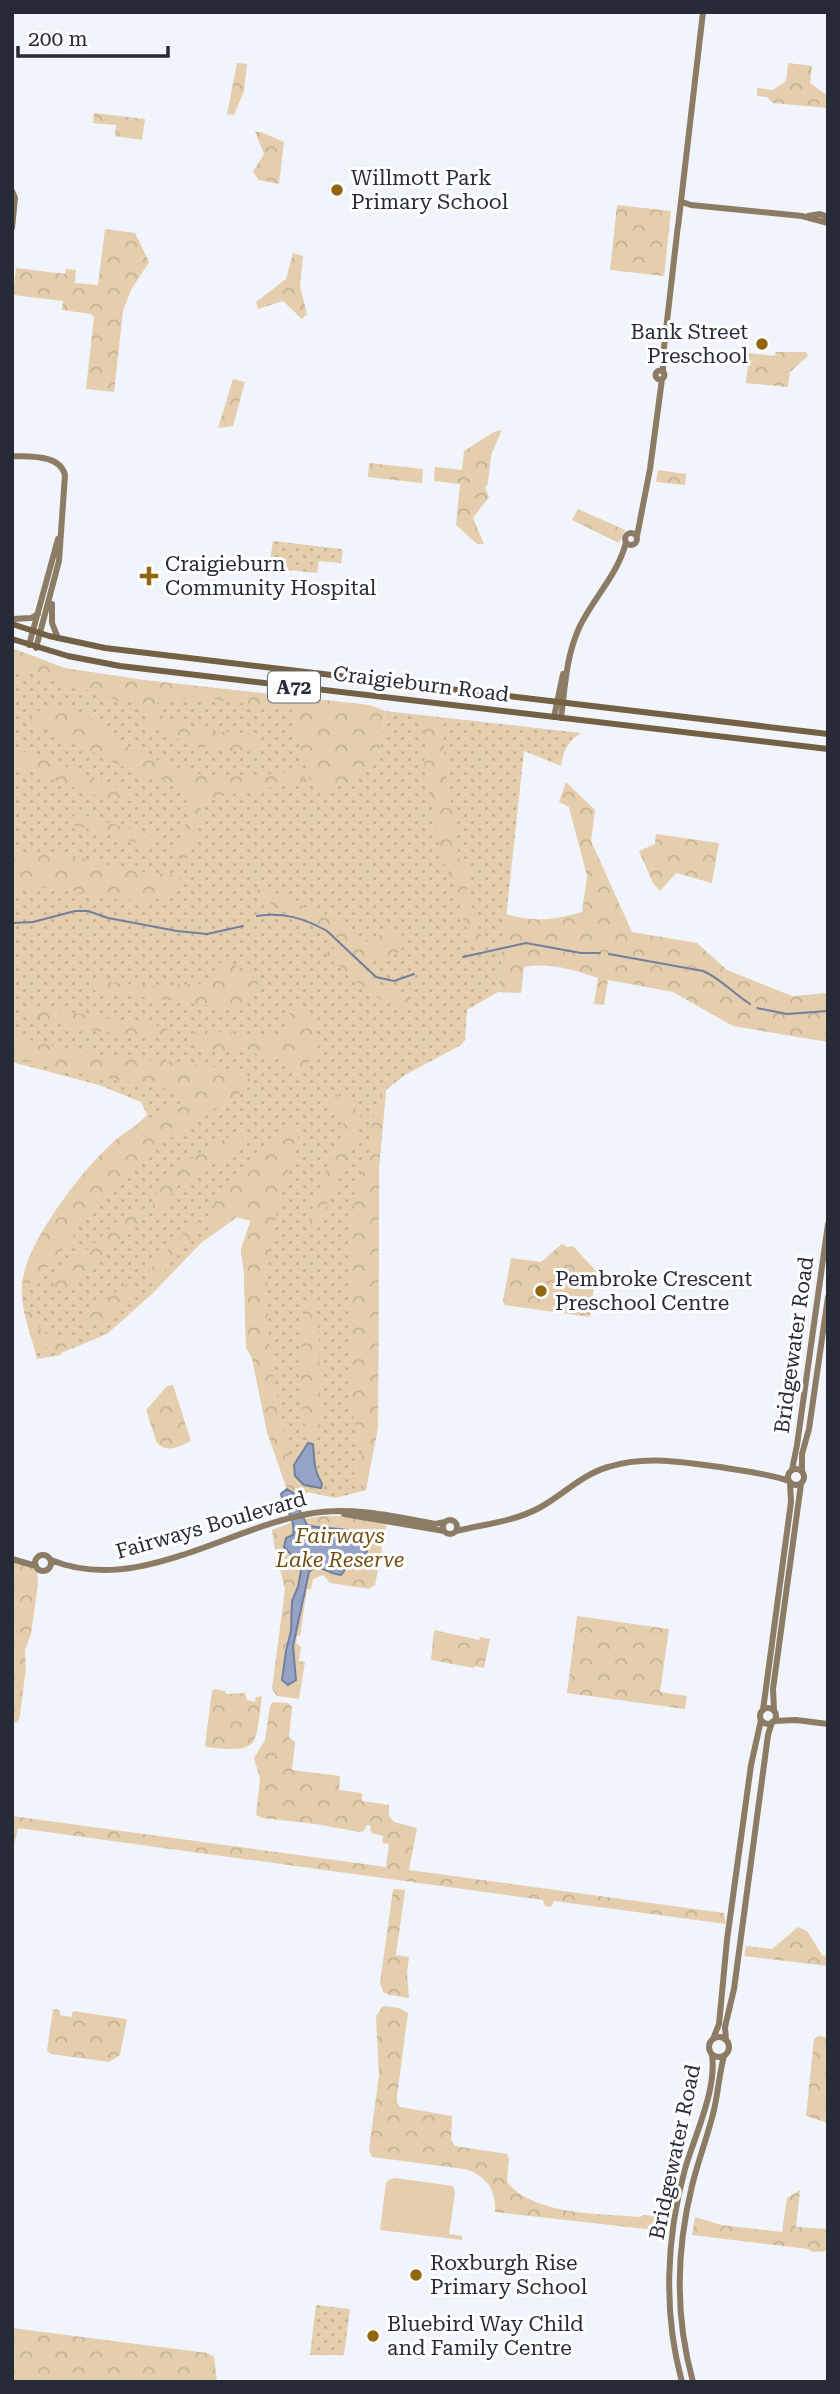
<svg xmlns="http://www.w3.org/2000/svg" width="840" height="2394" viewBox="0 0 840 2394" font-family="'Roboto Serif',serif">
  <defs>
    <pattern id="grass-dots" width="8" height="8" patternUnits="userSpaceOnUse" patternTransform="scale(1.75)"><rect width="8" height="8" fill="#e5cead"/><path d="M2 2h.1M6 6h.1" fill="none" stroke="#c4b195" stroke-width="1.8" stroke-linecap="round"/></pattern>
    <pattern id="forest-crowns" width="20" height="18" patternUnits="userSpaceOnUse" patternTransform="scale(1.75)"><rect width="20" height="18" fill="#e5cead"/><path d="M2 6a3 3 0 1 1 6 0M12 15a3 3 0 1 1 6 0" fill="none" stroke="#c4b195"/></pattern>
  </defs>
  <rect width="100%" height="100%" fill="#f1f4fa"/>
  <path fill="url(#grass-dots)" d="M273,541L341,549L343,551L341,563L319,561L317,573L269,568Z
    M12,648L64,668L143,680L298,697L379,756L385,711L581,733C568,741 563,751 561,766L524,751L498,992L467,1010L465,1040L461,1045L405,1075L386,1090L379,1167L378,1427L366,1489L363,1491L335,1498L308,1492L303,1496L287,1489L267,1432L252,1358L246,1347L244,1272L241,1249L251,1220L236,1217L201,1243L152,1294L107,1334L61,1353V1355L37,1359C32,1336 20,1310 22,1286C24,1243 83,1171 114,1142C124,1132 137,1126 147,1115L141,1102L99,1085L12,1062Z
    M316,2305L350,2309L344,2355H310Z"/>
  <path fill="url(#forest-crowns)" d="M237,63L247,64L244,91L234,115L227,114Z
    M788,63L812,66L810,83L828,96V108L773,103L767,97L757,96V88L773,90L786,81Z
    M94,113L145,119L142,140L115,136L116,125L93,123Z
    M255,132H261L284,142L279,184L259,180L253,172L264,154Z
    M617,205L671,211L664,276L610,270Z
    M105,229L135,233L149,262L131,290L123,311L114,392L86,389L94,317L91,314L62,310L63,301L13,295L16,268L65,274L66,269L76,270L75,283L98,285Z
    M293,253L303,256L300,286L307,314L302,319L283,301L258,309L256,302L286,279Z
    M776,352H806L808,356L790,372L788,387L746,383L749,353L775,356Z
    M233,379L245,382L233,426L218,428Z
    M502,430L491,455L488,483L485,488L489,497L473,518L484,544H477L456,525L460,484L434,481L435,467L462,470L464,451L494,432Z
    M369,463L423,469L422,483L368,477Z
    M658,470L686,474L685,485L656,482Z
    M578,509L625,530L619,543L572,520Z
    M12,648L64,668L143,680L370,705L385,711L379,756L356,776L326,789L309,779L294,724L295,710C251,709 202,690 158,702L160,714C181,731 230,732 257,735L260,739L259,745C233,762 176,740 150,726L141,703L122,702L12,665Z
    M60,705L98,721L104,732L128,747L171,766L199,774L231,776L304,772L306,775L303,782L211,798L201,802C200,821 200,844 186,859H179L174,849L185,829L190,795C181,782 162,781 147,776C111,764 78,743 43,729L32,723L29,718L30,713Z
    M419,716L438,718L443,720L445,763L460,864L467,870V891L483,942L476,946L472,944L462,915L456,888L443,861L424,768C423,759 428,753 427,744C426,733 420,726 419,716Z
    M17,750L40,756L123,790L129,795L131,801H111L18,767L13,759Z
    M566,782L595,810L591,841L632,932L697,943L727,970L792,996L828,993V1042L733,1026L673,992L608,980L604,1005L594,1004L598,978C575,970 549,962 524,967L521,993L498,992L506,914C535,923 553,920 582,912L587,876L569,807L559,802Z
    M76,815L88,816L152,836L151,845H145L70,824L69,817Z
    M656,834L719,843L712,883L676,873L660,891L653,883L639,851L655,844Z
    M15,853C37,853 58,854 80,858C112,865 139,875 172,874L179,877L180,882C165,915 100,895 73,891C53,887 32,887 12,887V854Z
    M258,889C277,890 292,902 309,909C314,910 320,911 325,914C343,925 360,957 382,933L398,932L404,937V946C396,955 393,957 381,959C350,964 347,941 322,926C300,913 281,913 258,895Z
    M330,948L335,949L371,984L410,997L412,1004L408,1008C376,1005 351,978 329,957L327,953Z
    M226,961C234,962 234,966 240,969C247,974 250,972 258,980V987L237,1009L95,991L90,986L96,981L152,986L210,983L215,981L219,964Z
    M29,1006L159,1026L168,1030L170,1039L79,1029L27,1014L26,1007Z
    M297,1007C310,1013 323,1036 317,1051C316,1054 312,1057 310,1060C305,1067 305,1073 296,1077L292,1074L285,1059L272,1055L199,1048L189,1042L190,1034C218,1027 248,1038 278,1035L286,1025L291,1008Z
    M12,1034C41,1044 71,1051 101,1055C132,1060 233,1062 253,1081L251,1086L138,1159L97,1199L72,1238L47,1267L22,1291C21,1248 84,1166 117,1139C136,1124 160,1113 182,1102L184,1099L182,1095L174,1090L70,1072L17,1059L12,1057Z
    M386,1090L379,1167L378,1427L366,1489L363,1491L357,1480L362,1454L352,1409L348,1234L360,1179L368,1160L372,1124L378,1101L380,1095Z
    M335,1094C348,1097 355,1106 361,1117C350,1157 331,1197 313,1234L308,1235C303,1220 336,1149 344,1130L343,1117L331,1108V1096Z
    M293,1126L299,1131L298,1137C288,1176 273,1217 269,1257C263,1330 276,1406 295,1476L301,1489L308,1492L303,1496L287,1489L267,1432L252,1358L246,1347L244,1272L241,1249L251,1221L237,1217L211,1236C199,1200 248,1162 271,1143C278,1137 285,1130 293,1126Z
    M237,1134L242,1136L244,1145C223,1162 197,1170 177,1187C169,1195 165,1208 153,1210C150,1180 213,1143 237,1134Z
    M137,1204H140L143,1215L141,1223L66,1291L55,1290L54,1281L60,1274Z
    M199,1222L202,1224L201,1231L172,1258L159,1282L155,1284L148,1282L150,1269L193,1223Z
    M562,1244L567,1247L573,1246L596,1271L590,1317L505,1305L503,1301L511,1258L541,1262Z
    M128,1283L135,1287L134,1293C121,1303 100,1329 83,1326L81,1319Z
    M310,1292C323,1300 319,1401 320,1422V1431L317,1435C312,1434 310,1434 307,1430C298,1416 300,1305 310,1292Z
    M29,1310C36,1316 36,1325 42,1331C50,1339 63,1334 72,1340V1344C58,1355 47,1350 33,1341L25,1311Z
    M173,1385L191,1441C180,1446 167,1454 157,1443L146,1410L167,1386Z
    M322,1516H342L387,1524L383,1538L373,1539L372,1542L381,1545L382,1550L375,1585L369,1589L330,1583L323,1575L313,1579L311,1589H307L300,1636H297L296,1643L301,1647L299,1661L305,1662L299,1699L277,1696L272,1689L285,1589L275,1550L272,1530L298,1520Z
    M12,1562L33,1567L37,1571L38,1584L31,1634L25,1650L26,1668L20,1715L18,1722L12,1723Z
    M577,1616L669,1629L660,1692L687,1696L685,1709L567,1693Z
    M434,1630L479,1640L480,1637L490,1639L484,1668L474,1666V1668L431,1660Z
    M215,1689L225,1691L226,1694L245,1693L247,1700L255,1702L256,1697L262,1696C255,1745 262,1754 207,1747L205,1745L212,1691Z
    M273,1702L288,1703L292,1707L289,1737L295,1743L292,1770L340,1776L339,1790L362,1793V1801L389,1805V1816L394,1822L417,1828L409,1870L724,1913L726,1924L554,1901L551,1907L545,1906L543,1900L18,1828L12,1853V1816L386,1867L389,1844L382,1843L383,1836L371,1833L370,1825H367L364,1831L359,1832L316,1824L262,1818L256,1815L260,1778L254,1758L265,1740L270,1706Z
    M395,1889L405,1890L396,1955L409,1957L407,1973L409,1998L390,1995L383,1992L380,1983L393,1890Z
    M798,1927L807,1931L822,1955L828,1956V1966L744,1956L746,1946L772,1949Z
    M383,2006L399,2008L408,2013L397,2096V2102L400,2107L452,2116L451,2139L455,2146L507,2154L509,2159L507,2182C535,2216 599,2213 640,2217L644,2215L667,2217L664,2231L495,2212C497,2190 485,2174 464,2169L372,2157L369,2150L379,2075L376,2016Z
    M53,2009L60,2010V2015L71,2017L73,2011L127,2019L120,2055L109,2062L51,2054L47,2051Z
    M818,2036L828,2037V2123L806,2116L814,2039Z
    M800,2190L796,2227L828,2229V2251L813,2252L808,2249L692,2235L695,2217L721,2225L782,2232L787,2198Z
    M12,2328L207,2353L214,2357L217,2382H12Z"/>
  <path fill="#e5cead" d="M395,2178L453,2186L455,2193L449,2234L462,2236V2240L380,2230L386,2183L390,2179Z"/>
  <path fill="#96a3c8" stroke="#747f9c" stroke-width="2" d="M308,1443L313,1444C315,1463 313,1467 322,1484L321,1488L304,1485L295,1476L294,1465Z
    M287,1489L298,1496L297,1505L307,1525C326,1532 364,1521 367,1551L361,1563L347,1567L341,1575C331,1574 324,1568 315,1567L309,1572L293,1646L296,1680L288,1685L282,1680L286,1651L291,1631L292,1601L298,1587L301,1571L297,1561L284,1547L286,1538L293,1535C296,1519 284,1508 281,1494Z"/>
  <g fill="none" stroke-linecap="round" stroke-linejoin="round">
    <path stroke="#747f9c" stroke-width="2" d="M257,916C283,912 304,918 327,931L376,977L394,981L414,974
      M12,923L33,922L75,911H88L108,918L177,931L207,934L243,926
      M609,954L703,971C720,978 734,994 750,1004
      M463,957L526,943L581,953H600
      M757,1008L787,1014L828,1011"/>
    <path stroke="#8c7c65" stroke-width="6" d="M12,191L15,198L12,228
      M682,202L691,205L802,216L828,223
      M808,216L820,214L828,217
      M678,227L703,12
      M655.5 375a4.5 4.5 0 1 1 9 0a4.5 4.5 0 1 1-9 0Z
      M663,372V356L678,225
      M12,456C30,457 60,454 65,475L59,561L36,648
      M625 539a6 6 0 1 1 12 0a6 6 0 1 1-12 0Z
      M637,536L650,469L662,379
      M52,604V623L58,638
      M12,619L31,618L38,614
      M29,645L58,539
      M554,717L563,674
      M561,718C565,687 566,657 579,628C593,598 618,575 626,542
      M788 1477a8 8 0 1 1 16 0a8 8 0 1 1-16 0Z
      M792,1470L797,1445L828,1224
      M802,1471V1454L809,1429L828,1297
      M344,1514L444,1531
      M443 1527a7 7 0 1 1 14 0a7 7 0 1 1-14 0Z
      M456,1531C484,1524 513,1522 539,1508C563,1495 581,1475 608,1467C645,1455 682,1462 720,1467C743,1471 766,1473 789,1481
      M35 1563a8 8 0 1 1 16 0a8 8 0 1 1-16 0Z
      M12,1559L36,1566
      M51,1560C136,1595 225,1529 308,1514C350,1506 394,1516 435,1524L445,1522
      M760 1716a8 8 0 1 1 16 0a8 8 0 1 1-16 0Z
      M763,1710L791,1502L790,1483
      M774,1710L773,1689L801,1484
      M774,1721L796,1720L828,1724
      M709 2047a10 10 0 1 1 20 0a10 10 0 1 1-20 0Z
      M713,2039L719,2024L727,1940L751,1765L761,1720
      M726,2040L725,2027L734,1989L768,1735L772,1722
      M682,2382C663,2313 666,2238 685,2169C695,2135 717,2089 712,2055
      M693,2382C675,2317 676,2251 692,2186C698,2161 707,2138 713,2114C718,2095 719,2074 724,2056"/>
    <path stroke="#736045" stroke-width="6" d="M12,624L49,636L105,648L828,734
      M12,639L68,656L120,666L828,749"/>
  </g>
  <g fill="#926510" stroke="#fff" stroke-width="2.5">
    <circle cx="337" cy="190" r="7"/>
    <circle cx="762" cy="344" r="7"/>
    <path d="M145.5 565.5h7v7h7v7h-7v7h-7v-7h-7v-7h7z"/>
    <circle cx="541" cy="1291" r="7"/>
    <circle cx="416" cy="2275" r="7"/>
    <circle cx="373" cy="2336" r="7"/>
  </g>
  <g text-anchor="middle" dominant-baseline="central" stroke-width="6" stroke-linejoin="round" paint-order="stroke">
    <rect fill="#fff" stroke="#676b73" stroke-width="2" x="268" y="671.5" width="52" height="31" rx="5"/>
    <g font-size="19" font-weight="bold" fill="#262b37">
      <text x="294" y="687">A72</text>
    </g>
    <g font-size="21" fill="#262b37" stroke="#fff" text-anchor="start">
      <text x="351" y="178">Willmott Park<tspan x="351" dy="24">Primary School</tspan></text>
      <text x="748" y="332" text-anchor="end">Bank Street<tspan x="748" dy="24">Preschool</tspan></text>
      <text x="165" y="564">Craigieburn<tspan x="165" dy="24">Community Hospital</tspan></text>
      <text x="555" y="1279">Pembroke Crescent<tspan x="555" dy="24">Preschool Centre</tspan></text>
      <text x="430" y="2263">Roxburgh Rise<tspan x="430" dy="24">Primary School</tspan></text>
      <text x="387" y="2324">Bluebird Way Child<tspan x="387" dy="24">and Family Centre</tspan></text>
    </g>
    <g font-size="21" fill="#262b37" stroke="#fff">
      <text transform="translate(421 684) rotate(7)">Craigieburn Road</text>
      <text transform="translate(794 1345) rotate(-82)">Bridgewater Road</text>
      <text transform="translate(211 1525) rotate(-16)">Fairways Boulevard</text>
      <text transform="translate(675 2152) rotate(-78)">Bridgewater Road</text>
    </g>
    <g font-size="21" font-style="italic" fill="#725014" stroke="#fff">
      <text x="340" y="1536">Fairways<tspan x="340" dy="24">Lake Reserve</tspan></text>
    </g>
  </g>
  <rect width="840" height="2394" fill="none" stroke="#262b37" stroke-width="28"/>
  <path d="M18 46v10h150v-10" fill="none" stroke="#262b37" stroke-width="3.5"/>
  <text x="28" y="46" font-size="21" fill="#262b37" stroke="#ffffff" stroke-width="5" paint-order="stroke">200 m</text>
</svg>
